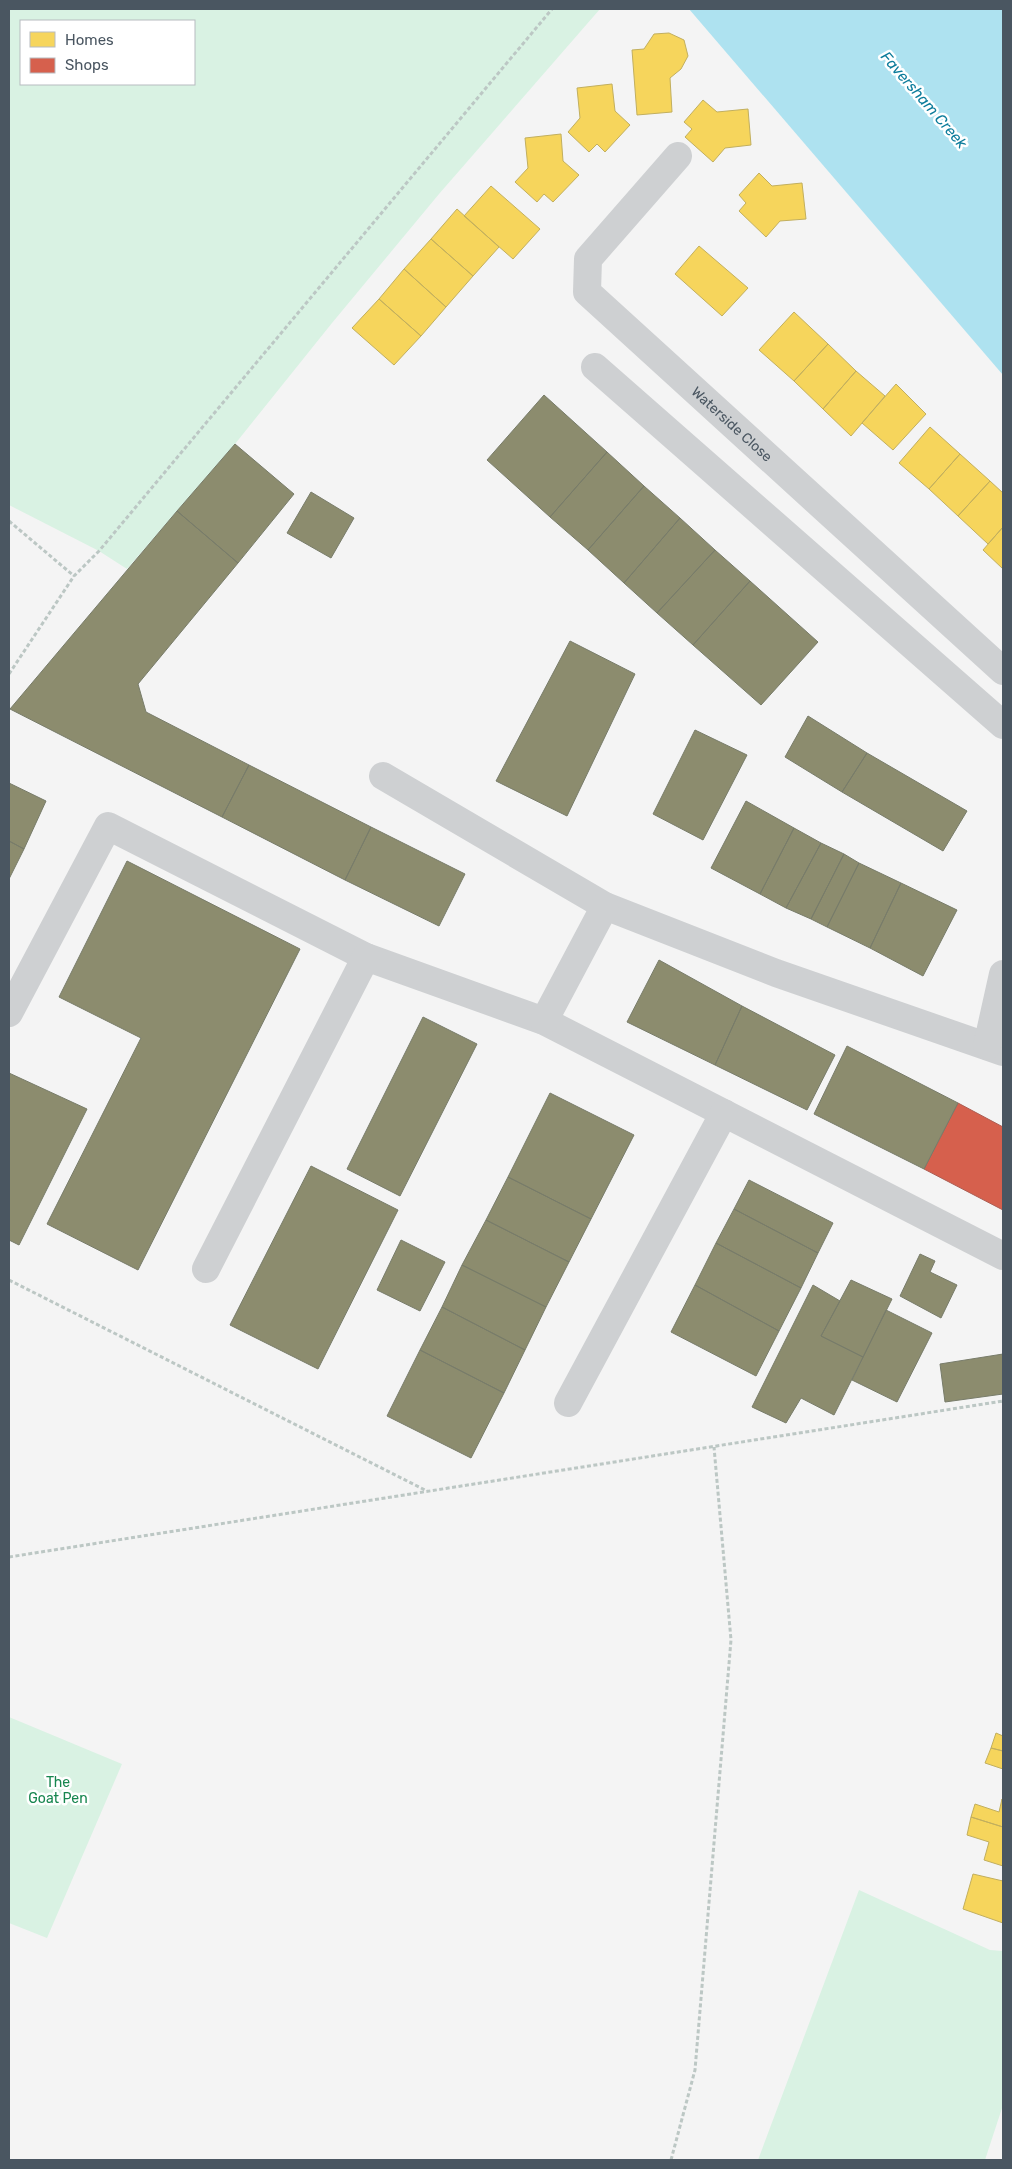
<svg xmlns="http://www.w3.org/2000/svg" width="1012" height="2169" viewBox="0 0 1012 2169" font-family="Rubik,sans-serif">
  <rect width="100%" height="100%" fill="#f4f4f4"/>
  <path fill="#d9f2e3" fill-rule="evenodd" d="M9,9H600L439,194L332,323L235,444L127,569L99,551L9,505ZM21,21H194V84H21Z
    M9,1717L122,1764L47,1938L9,1923Z
    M859,1890L990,1950L1003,1951V2105L985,2160H758Z"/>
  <path fill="#aee2f0" d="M689,9H1003V375Z"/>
  <path fill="#f6d55c" stroke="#c2af5e" d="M669,33L684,40L688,56L681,69L670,78L672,112L637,115L632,50L644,49L654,34Z
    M612,84L615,111L630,125L605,152L597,144L589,152L568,132L580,118L577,88Z
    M703,100L717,112L748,109L751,145L725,148L713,162L685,137L692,129L684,122Z
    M561,134L563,161L579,175L553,202L544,194L537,202L515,182L528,168L525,138Z
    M759,173L772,186L802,183L806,219L780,221L766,237L739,211L746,203L739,195Z
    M491,186L540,229L513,259L464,216Z
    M457,209L499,247L473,276L431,239Z
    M431,239L473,276L446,307L404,269Z
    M699,246L748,288L722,316L675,274Z
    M404,269L446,307L421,336L379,299Z
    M379,299L421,336L394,365L352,328Z
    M794,312L828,344L794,381L759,350Z
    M828,344L856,371L823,409L794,381Z
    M856,371L885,396L851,436L823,409Z
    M896,384L926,414L893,450L862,423Z
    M930,427L960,454L929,489L899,463Z
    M960,454L990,481L958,516L929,489Z
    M990,481L1003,493V527L988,544L958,516Z
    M1003,527V569L983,550Z
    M996,1733L1003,1736V1751L991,1748Z
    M991,1748L1003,1751V1769L985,1763Z
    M1002,1799L1003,1827L971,1817L975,1804L999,1812Z
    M971,1817L1003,1827V1866L984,1860L989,1842L967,1835Z
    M973,1874L1003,1881V1923L963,1909Z"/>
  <path fill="#d6604d" stroke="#ac5d53" d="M958,1103L1003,1127V1210L924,1169Z"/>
  <path fill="#8c8c6e" stroke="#787c6a" d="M544,395L607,452L550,517L487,460Z
    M235,444L294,494L238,563L177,511Z
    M607,452L644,486L588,550L550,517Z
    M644,486L680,518L624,583L588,550Z
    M311,492L354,518L331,558L287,533Z
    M177,511L238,563L138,684L146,712L249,765L222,817L10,709Z
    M680,518L715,550L657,613L624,583Z
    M715,550L750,581L693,645L657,613Z
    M750,581L818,642L761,705L693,645Z
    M570,641L635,674L567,816L496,781Z
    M808,716L867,753L842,792L785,757Z
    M695,730L747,755L703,840L653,814Z
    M867,753L967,811L943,851L842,792Z
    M249,765L371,827L345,880L222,817Z
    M9,783L46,801L24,849L9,841Z
    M746,801L794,828L760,894L711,868Z
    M371,827L465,874L439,926L345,880Z
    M794,828L821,843L786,908L760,894Z
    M9,841L24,849L9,879Z
    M821,843L844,854L811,919L786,908Z
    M844,854L859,863L827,927L811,919Z
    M127,861L300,949L138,1270L47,1224L141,1038L59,997Z
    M859,863L901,883L870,948L827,927Z
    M901,883L957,910L923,976L870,948Z
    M659,960L742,1006L715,1065L627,1022Z
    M742,1006L835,1055L807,1110L715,1065Z
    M423,1017L477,1044L400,1196L347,1169Z
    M847,1046L958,1103L924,1169L814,1114Z
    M9,1073L87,1109L19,1245L9,1240Z
    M550,1093L634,1135L591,1219L508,1177Z
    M311,1166L398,1210L318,1369L230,1325Z
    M508,1177L591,1219L569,1262L486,1220Z
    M749,1180L833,1223L818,1253L734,1209Z
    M734,1209L818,1253L801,1288L716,1243Z
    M486,1220L569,1262L546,1307L462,1265Z
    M401,1240L445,1262L420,1311L377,1290Z
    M716,1243L801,1288L779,1331L695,1285Z
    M920,1254L935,1261L930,1272L957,1285L941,1318L900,1296Z
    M462,1265L546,1307L525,1350L442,1307Z
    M851,1280L892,1299L863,1357L821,1336Z
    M695,1285L779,1331L756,1376L671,1332Z
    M813,1285L840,1301L821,1336L863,1357L834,1415L801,1398L786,1423L752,1407Z
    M442,1307L525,1350L504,1393L420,1350Z
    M886,1310L932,1333L897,1402L852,1380Z
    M420,1350L504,1393L471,1458L387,1416Z
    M1003,1354V1394L945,1402L940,1364Z"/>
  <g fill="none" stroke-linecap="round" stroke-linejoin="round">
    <path stroke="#bcc7c4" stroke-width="3" stroke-dasharray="4 2.5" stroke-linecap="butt" d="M9,521L74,576
      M9,674L74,576L99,551L552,9
      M9,1280L427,1491
      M9,1557L1003,1401
      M671,2160L695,2070L731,1640L714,1447"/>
    <g stroke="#ced0d2" stroke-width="28">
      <path id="s1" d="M678,156L588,259L587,292L1003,671"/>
      <path d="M595,367L1003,725"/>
      <path d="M383,776L605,906L776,973L1003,1052"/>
      <path d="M9,1013L108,826L366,957L544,1021L1003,1256"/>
      <path d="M544,1021L605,906"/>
      <path d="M987,1046L1003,974"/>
      <path d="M206,1269L366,957"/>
      <path d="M568,1403L724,1113"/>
    </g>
  </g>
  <g text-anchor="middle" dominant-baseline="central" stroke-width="5" stroke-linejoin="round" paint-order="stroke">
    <g font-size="14" fill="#4a5661" stroke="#fff">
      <text stroke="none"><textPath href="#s1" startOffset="366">Waterside Close</textPath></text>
    </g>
    <g font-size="14" fill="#17864f" stroke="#fff">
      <text x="58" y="1782">The<tspan x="58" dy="16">Goat Pen</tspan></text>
    </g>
    <g font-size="15" font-style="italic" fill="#0c7c9b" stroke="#fff">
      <text transform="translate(924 100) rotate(49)">Faversham Creek</text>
    </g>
  </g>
  <rect width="1012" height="2169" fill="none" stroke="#4a5661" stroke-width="20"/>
  <rect x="20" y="20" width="175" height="65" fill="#ffffff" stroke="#b7bbc0"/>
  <rect x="30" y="32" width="25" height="15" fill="#f6d55c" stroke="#b7bbc0"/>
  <text x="65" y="45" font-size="15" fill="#4a5661">Homes</text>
  <rect x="30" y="58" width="25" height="15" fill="#d6604d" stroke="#b7bbc0"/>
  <text x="65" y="70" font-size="15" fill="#4a5661">Shops</text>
</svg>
